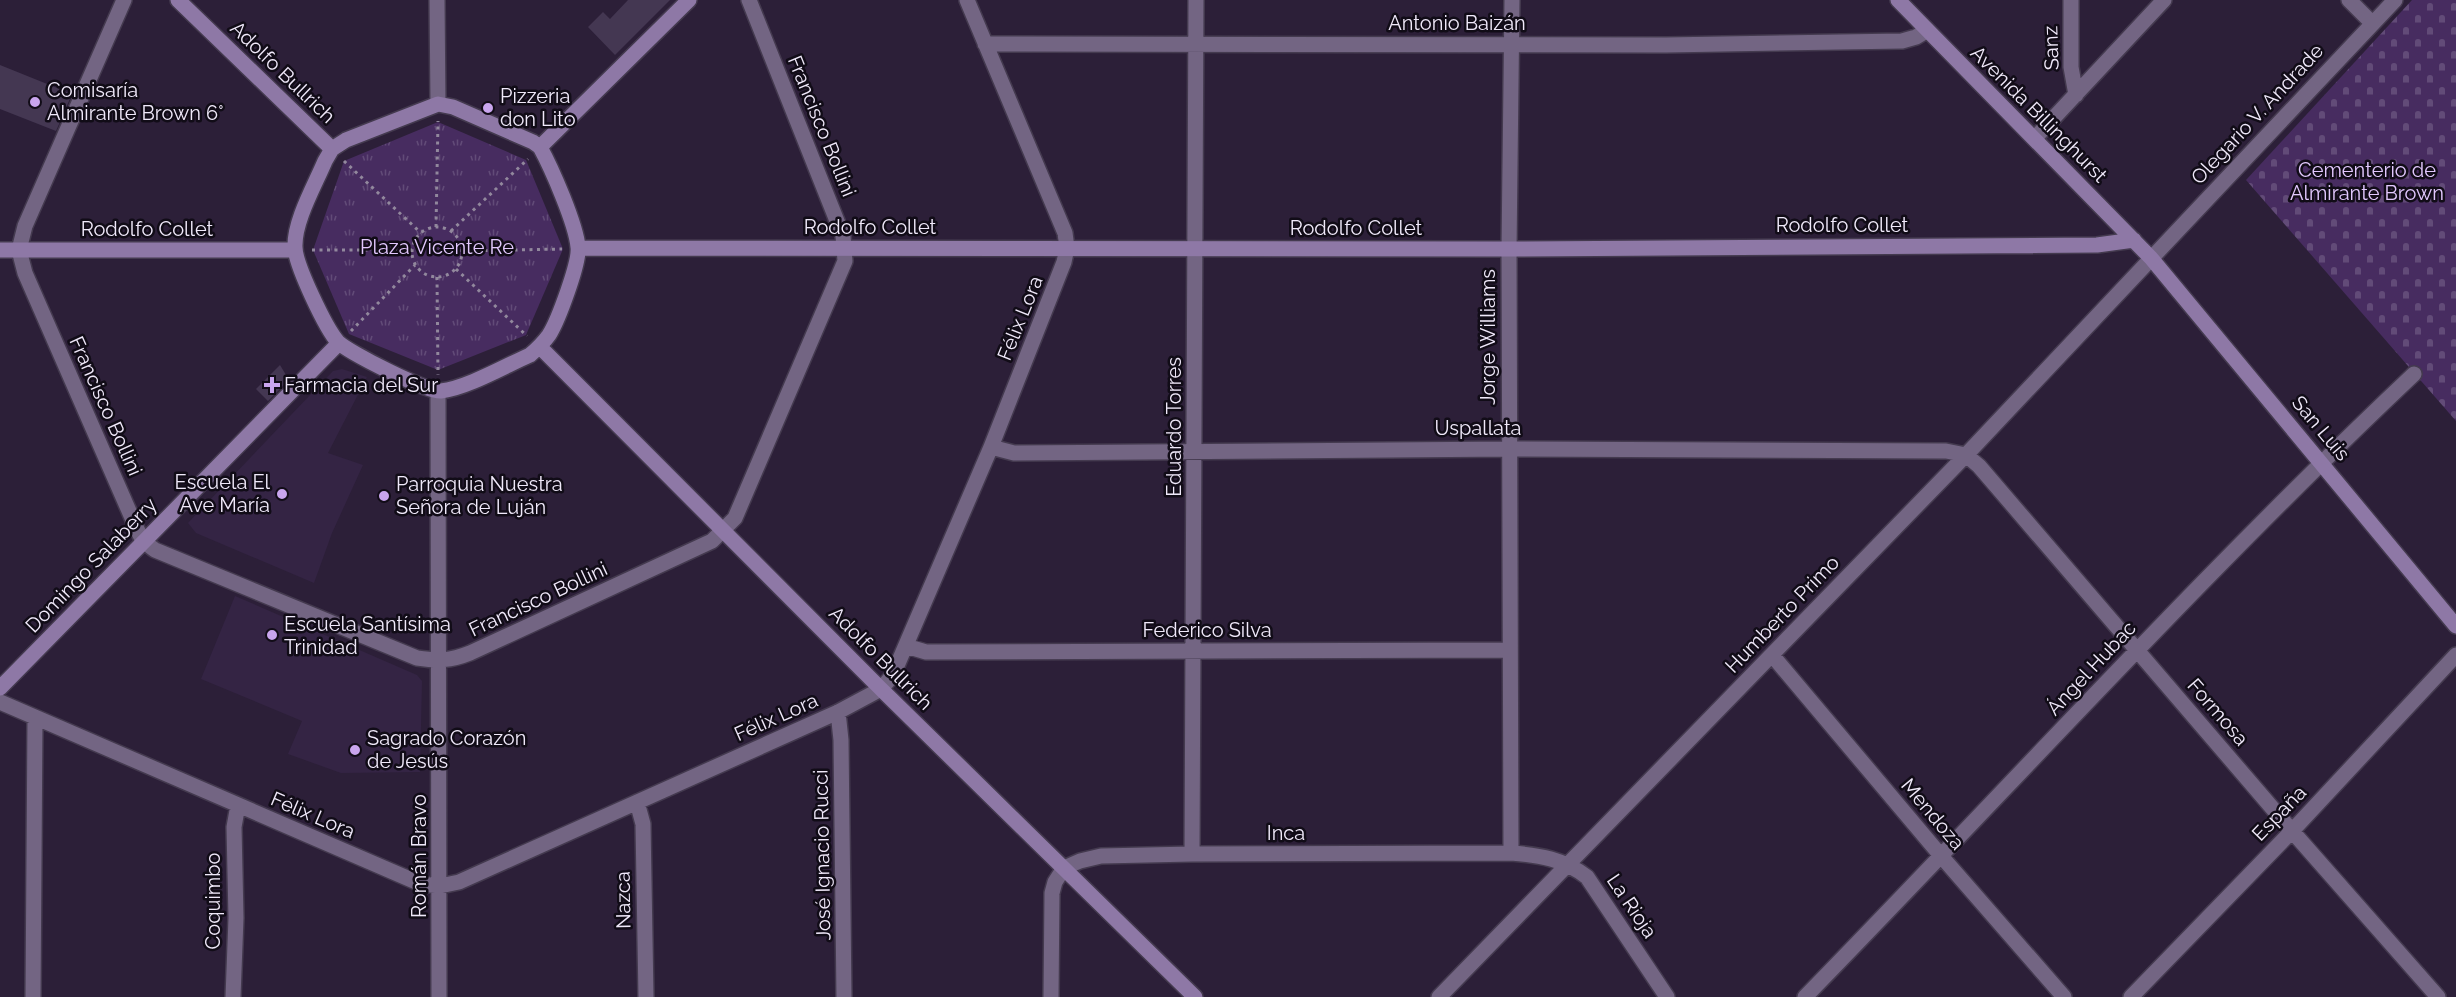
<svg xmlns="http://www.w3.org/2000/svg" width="2456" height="997" viewBox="0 0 2456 997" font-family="Raleway,sans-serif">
  <defs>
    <pattern id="grass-tufts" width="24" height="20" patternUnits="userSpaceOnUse" patternTransform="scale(1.5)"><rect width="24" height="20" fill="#472c60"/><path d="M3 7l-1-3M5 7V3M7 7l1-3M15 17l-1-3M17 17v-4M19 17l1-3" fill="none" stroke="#624b78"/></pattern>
    <pattern id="cemetery-stones" width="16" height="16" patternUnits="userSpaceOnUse" patternTransform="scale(1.5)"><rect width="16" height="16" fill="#472c60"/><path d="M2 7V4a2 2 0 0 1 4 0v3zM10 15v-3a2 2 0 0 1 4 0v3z" fill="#624b78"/></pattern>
  </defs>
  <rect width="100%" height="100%" fill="#2c1f38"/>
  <path fill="#342444" d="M342,369L367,377L328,453L363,465L332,533L314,583L196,533L188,523L333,371Z
    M235,596L417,675L422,681L420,772L341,773L288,754L302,721L201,679Z"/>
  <path fill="url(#grass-tufts)" d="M438,122L526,160L563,249L526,335L438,370L349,334L313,250L344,161Z"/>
  <path fill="url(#cemetery-stones)" d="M2412,0H2456V421L2246,180Z"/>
  <path fill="#443752" d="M628,0H670L615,55L588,27L603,12L610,19Z
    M0,65L72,94L56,131L0,109Z
    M280,365L289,380L268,401L256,389Z"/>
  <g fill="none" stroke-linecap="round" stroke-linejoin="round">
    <defs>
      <path id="street" d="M124,0L25,226L19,250L25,273L136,527L143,541L155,550L417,658C438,661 450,661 470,653L712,541L735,518L845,261L843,236L749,0
        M437,0L438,104
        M2071,0V67L2076,95
        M2349,0L2372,23
        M985,44L1666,45L1902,41L1916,37L1926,31
        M2035,138L2164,0
        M438,392L439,997
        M991,447L1014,453L1509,449L1946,451L1966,455L1979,466L2292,831L2438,997
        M906,646L926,652L1509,650
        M1772,655L1942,857L2064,997
        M0,702L421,884L440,886L459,882L838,712L881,689L893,675L991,447L1064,262L1067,248L1065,233L967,0
        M838,712L841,740L844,997
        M637,802L643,824L646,997
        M1511,853L1509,249L1512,0
        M1192,854L1196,0
        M33,997L35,719
        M233,997L236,918L234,827L238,805
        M1051,997L1052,893L1055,882L1064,868L1080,861L1101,856L1192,854L1511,853C1539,855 1564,859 1587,877L1667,997
        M1439,997L1966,455L2395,0
        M1805,997C2008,789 2203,573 2414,374
        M2131,997L2292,831L2456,655"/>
      <path id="secondary" d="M178,0L332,149
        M1898,0L2151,258L2456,626
        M438,104L453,107L533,142L540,147C552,169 576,224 578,247C580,262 558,321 549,335C544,342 537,349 530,355C505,366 467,388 441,391C428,393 348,352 338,342C326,329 295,264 295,247C294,221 315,185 325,161L332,149L346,140Z
        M540,147L689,0
        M579,248L1509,249L2097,245L2134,240
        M0,250H295
        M540,347L881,689L1195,997
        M0,688L339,343"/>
    </defs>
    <use href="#street" stroke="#443a4f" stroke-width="18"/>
    <use href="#secondary" stroke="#443a4f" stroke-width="18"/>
    <path stroke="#92889d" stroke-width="3" stroke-dasharray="3 4.5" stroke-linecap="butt" d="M344,161L421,233
      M436,227L438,121
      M412 252a25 25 0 1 1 50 0a25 25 0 1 1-50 0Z
      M451,231L528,159
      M312,250H412
      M462,251L562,249
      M456,269L527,336
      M437,277L438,375
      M351,331L415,265"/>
    <use href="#street" stroke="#736583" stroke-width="15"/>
    <use href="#secondary" stroke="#8e78a6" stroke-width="15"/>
  </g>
  <g fill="#c9a5ee" stroke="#110c17" stroke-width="2">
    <circle cx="35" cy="102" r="6"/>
    <circle cx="488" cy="108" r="6"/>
    <path d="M269 376h6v6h6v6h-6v6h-6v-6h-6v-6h6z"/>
    <circle cx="282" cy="494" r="6"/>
    <circle cx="384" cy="496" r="6"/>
    <circle cx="272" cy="635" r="6"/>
    <circle cx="355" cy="750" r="6"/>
  </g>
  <g text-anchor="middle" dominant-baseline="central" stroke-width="5" stroke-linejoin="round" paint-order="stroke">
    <g font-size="20" fill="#f0e9fa" stroke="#110c17">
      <text x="1457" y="23">Antonio Baizán</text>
      <text transform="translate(2051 48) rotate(-92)">Sanz</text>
      <text transform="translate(283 72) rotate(44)">Adolfo Bullrich</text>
      <text transform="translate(2039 114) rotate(45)">Avenida Billinghurst</text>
      <text transform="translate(2257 114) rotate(-47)">Olegario V. Andrade</text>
      <text transform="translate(822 126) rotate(68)">Francisco Bollini</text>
      <text x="1842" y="225">Rodolfo Collet</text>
      <text x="870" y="227">Rodolfo Collet</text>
      <text x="1356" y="228">Rodolfo Collet</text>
      <text x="147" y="229">Rodolfo Collet</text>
      <text transform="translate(1020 318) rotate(-68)">Félix Lora</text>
      <text transform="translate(1488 337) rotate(-90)">Jorge Williams</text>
      <text transform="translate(106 406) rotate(66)">Francisco Bollini</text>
      <text transform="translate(1174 427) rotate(-90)">Eduardo Torres</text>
      <text x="1478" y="428">Uspallata</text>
      <text transform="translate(2321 428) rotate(50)">San Luis</text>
      <text transform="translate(91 565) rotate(-46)">Domingo Salaberry</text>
      <text transform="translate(538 599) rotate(-25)">Francisco Bollini</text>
      <text transform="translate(1782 614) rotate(-46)">Humberto Primo</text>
      <text x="1207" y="630">Federico Silva</text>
      <text transform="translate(881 658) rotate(45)">Adolfo Bullrich</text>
      <text transform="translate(2091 668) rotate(-47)">Ángel Hubac</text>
      <text transform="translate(2218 712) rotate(49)">Formosa</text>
      <text transform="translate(776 717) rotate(-24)">Félix Lora</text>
      <text transform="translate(2279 813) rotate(-46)">España</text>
      <text transform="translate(1933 814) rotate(50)">Mendoza</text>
      <text transform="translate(313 815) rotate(23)">Félix Lora</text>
      <text x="1286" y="833">Inca</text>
      <text transform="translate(822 855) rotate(-91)">José Ignacio Rucci</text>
      <text transform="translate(419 856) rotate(-90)">Román Bravo</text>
      <text transform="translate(623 900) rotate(-91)">Nazca</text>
      <text transform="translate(213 901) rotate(-90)">Coquimbo</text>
      <text transform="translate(1632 906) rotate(56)">La Rioja</text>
    </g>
    <g font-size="20" fill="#f0e9fa" stroke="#110c17" text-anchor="start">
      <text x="47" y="90">Comisaría<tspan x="47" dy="23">Almirante Brown 6°</tspan></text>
      <text x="500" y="96">Pizzeria<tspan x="500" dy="23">don Lito</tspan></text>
      <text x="284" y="385">Farmacia del Sur</text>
      <text x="270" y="482" text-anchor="end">Escuela El<tspan x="270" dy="23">Ave María</tspan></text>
      <text x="396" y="484">Parroquia Nuestra<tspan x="396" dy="23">Señora de Luján</tspan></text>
      <text x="284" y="624">Escuela Santísima<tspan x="284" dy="23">Trinidad</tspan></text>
      <text x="367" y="738">Sagrado Corazón<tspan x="367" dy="23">de Jesús</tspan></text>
    </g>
    <g font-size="20" fill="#e2c8fe" stroke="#110c17">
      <text x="2367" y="170">Cementerio de<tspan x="2367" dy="23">Almirante Brown</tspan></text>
      <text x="437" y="247">Plaza Vicente Re</text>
    </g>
  </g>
</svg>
